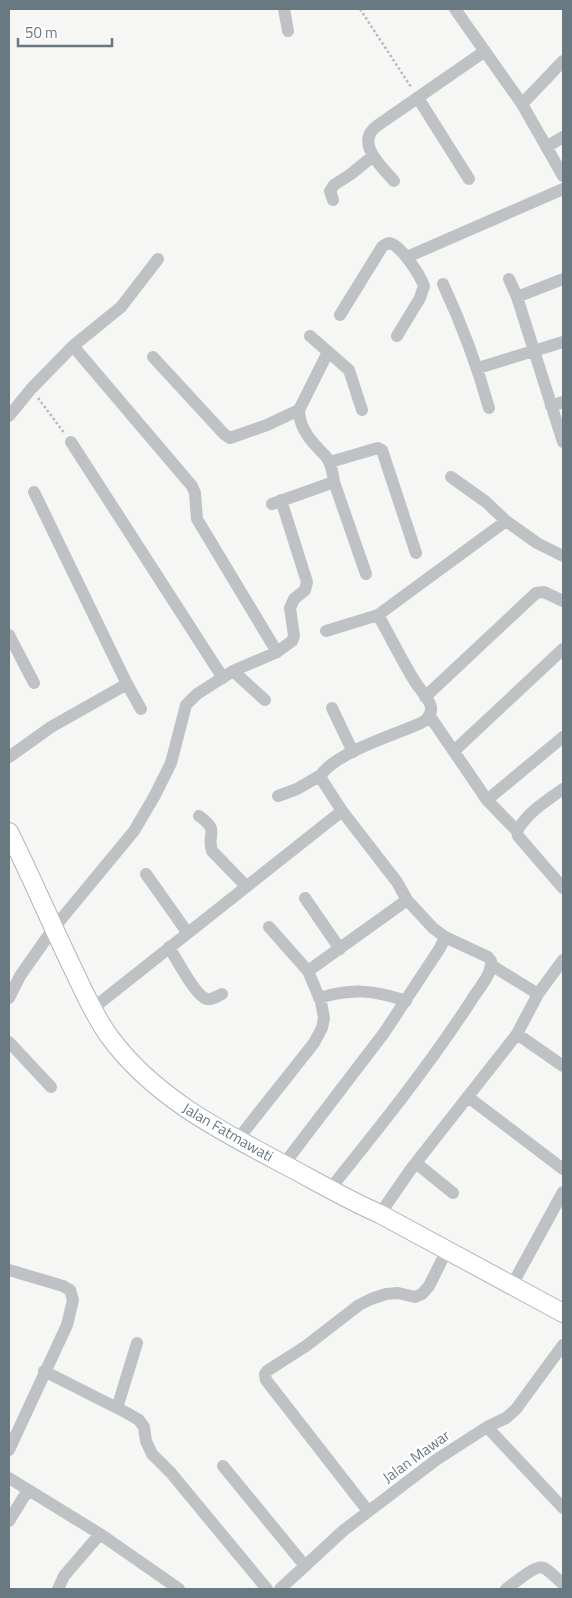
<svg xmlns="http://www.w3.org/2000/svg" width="572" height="1598" viewBox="0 0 572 1598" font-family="'Titillium Web',sans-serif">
  <rect width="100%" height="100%" fill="#f6f6f4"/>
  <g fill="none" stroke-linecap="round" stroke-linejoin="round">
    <defs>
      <path id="secondary" d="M9,832C32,878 52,926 75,973C85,994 95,1017 109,1036C154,1098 223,1132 289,1167C319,1183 348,1200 380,1214L563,1313"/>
    </defs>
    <use href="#secondary" stroke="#b0b6ba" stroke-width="20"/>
    <path stroke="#b8bbbd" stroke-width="2.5" stroke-dasharray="2.5 2.5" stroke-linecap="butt" d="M360,9L411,87
      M38,398L65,434"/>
    <path stroke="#bec2c5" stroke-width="12" d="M284,9L288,31
      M455,9L522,104L563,176
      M418,98L469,179
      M522,104L563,61
      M548,146L563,137
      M394,181C384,169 360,148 371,132C374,127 380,124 384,121L485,51
      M333,200L330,191L334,185L351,174L373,156
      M407,257L563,189
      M509,279L517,297L563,442
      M443,284C462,325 477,365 489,408
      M517,297L563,279
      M340,315L382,247C385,245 386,243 389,243C401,245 420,275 424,286L420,298L397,336
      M310,336L349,370L362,410
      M73,346L121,307L158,259
      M328,352L299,410C299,424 308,438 318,448C321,452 326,455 328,460C332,466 333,475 334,482
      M153,357L224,434L230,438L267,425L299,410
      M478,368L563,342
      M551,406L563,402
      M9,416L31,389L73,346L192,486L195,493L197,519L277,652
      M71,442L223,678
      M330,462L378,448L382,450L416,553
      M451,477L486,502L506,521L537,543L563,556
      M34,492L127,684L141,709
      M272,504L334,482L366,574
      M326,631L378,615L506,521
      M9,635L34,683
      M233,671L265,700
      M425,697L536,593L544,592L563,601
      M332,708L353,752
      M429,715L487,800L517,831
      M454,751L563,649
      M9,757L51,727L127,684
      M563,789C546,801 527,813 517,831L518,836L563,888
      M278,796L297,789L321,775
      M487,800L563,737
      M199,816C221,832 206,832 212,851L246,886
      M146,874L187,932
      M305,898L340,949
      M169,947C176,958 196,997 207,999C212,1000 217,996 222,994
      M491,965L538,994
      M308,971L407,900
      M9,998L20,976L53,929L134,831L154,797L171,763L186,705L197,694L233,671L277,652L292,641L294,636L290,608L294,599L305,590L307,582L281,500
      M319,998C352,988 374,990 406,1001
      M92,1009L342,811
      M517,1034L563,1066
      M9,1042L51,1087
      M468,1097L563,1169
      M238,1139L314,1043L322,1028L324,1018L321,1002L308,971L269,927
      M416,1163L453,1193
      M284,1164L384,1033L440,948L445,937
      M330,1189C379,1128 428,1067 471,1001C478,989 492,975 491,961L488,957L445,937L433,928L407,900L397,882L342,811L322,780L321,775C335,753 397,734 421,723C427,720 432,714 431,707C429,698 419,689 414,680C401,659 390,636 378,615
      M380,1214L411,1169L517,1034L538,994L563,960
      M9,1270L63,1286L70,1290L73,1300L67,1325L9,1450
      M512,1285L563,1192
      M44,1371L127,1413L139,1420L144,1427L146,1441L152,1454L171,1473L267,1589
      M117,1408L137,1343
      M487,1427L563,1508
      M223,1466L305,1566
      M9,1478L100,1534L179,1589
      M368,1511L266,1380L265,1374L267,1371L306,1346L359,1305L371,1299L386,1294L398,1293L415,1297L422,1294L429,1286L447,1250
      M9,1521L28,1490
      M58,1589L64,1576L100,1534
      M280,1589L344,1530L436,1460L487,1427L506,1418L516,1409L563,1345
      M506,1589C514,1584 535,1564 544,1568C551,1572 557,1579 563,1584"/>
    <use href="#secondary" stroke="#fff" stroke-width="18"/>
  </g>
  <g text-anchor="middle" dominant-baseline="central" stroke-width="5" stroke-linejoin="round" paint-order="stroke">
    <g font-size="15" fill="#687982" stroke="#fff">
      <text transform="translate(228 1132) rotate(30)">Jalan Fatmawati</text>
      <text transform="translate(416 1456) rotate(-36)">Jalan Mawar</text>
    </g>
  </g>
  <rect width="572" height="1598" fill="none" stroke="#687982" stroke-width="20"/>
  <path d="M18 38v8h94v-8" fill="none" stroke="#687982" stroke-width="2.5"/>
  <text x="25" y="38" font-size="15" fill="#687982" stroke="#ffffff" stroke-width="4" paint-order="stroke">50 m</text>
</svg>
